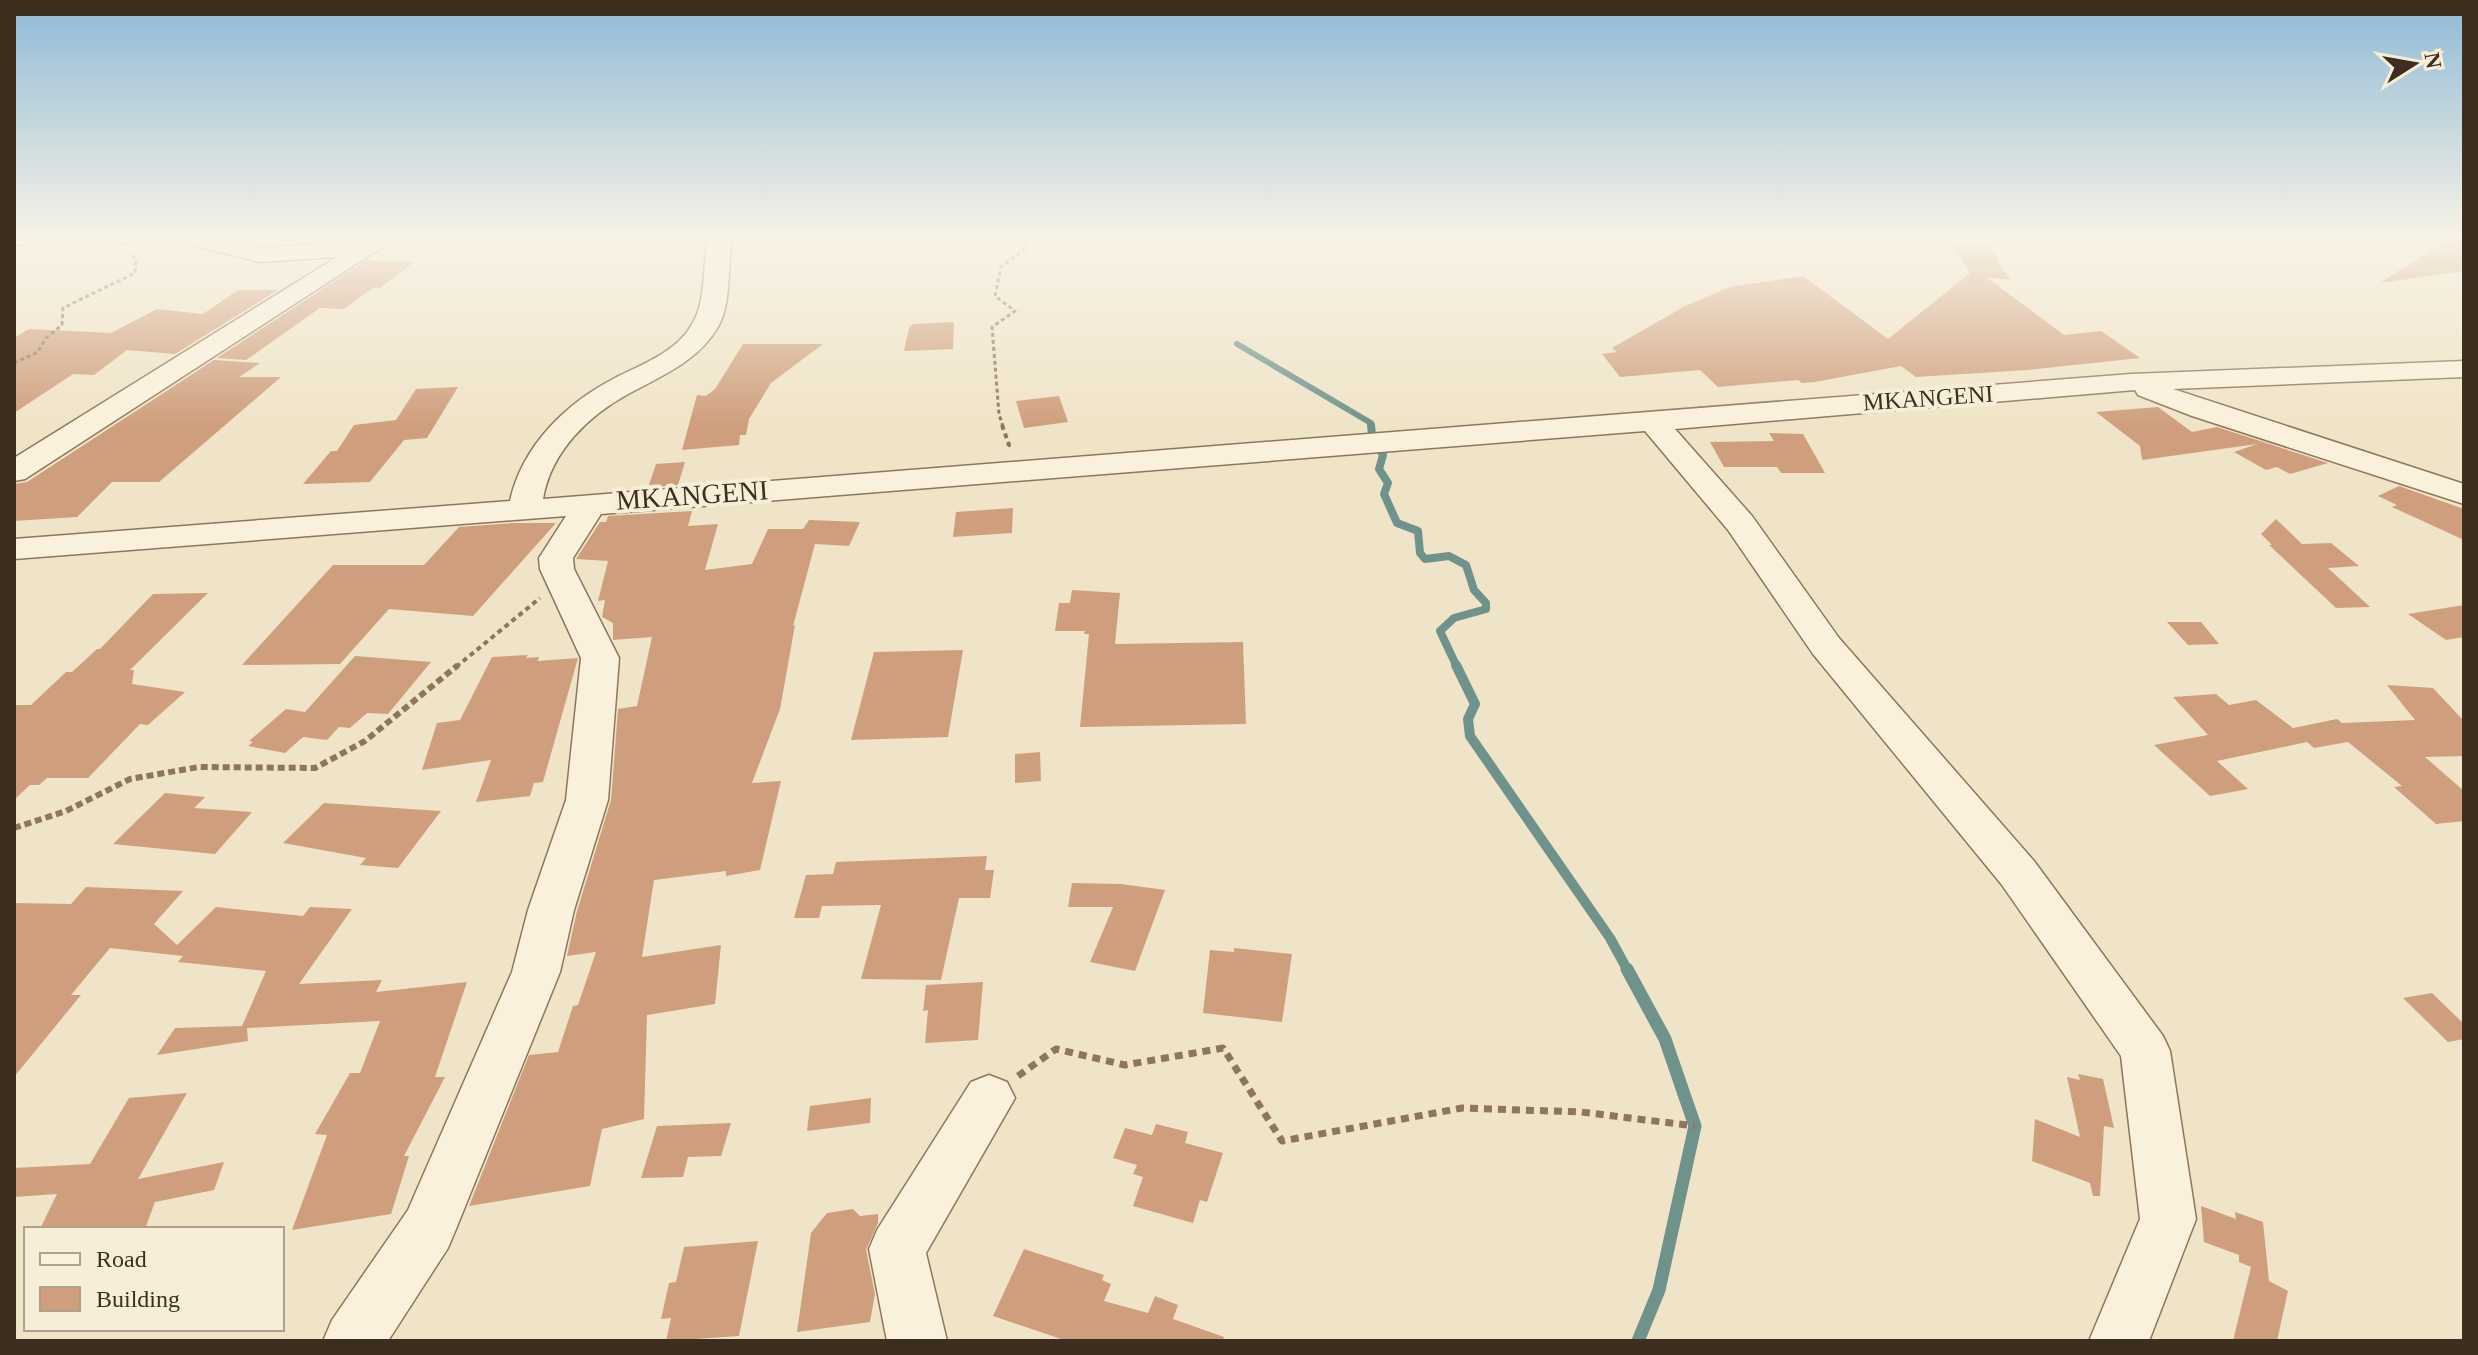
<svg xmlns="http://www.w3.org/2000/svg" width="2478" height="1355" viewBox="0 0 2478 1355" font-family="Georgia,serif">
  <rect width="100%" height="100%" fill="#f0e4c8"/>
  <g fill="none" stroke-linecap="round" stroke-linejoin="round">
    <path stroke="#6f938a" stroke-width="6" d="M1237,344L1371,423V427"/>
    <path stroke="#6f938a" stroke-width="8" d="M1371,425L1372,435L1383,455L1379,469L1388,483L1384,494L1397,523L1418,531L1420,553L1425,559L1449,556L1466,565L1474,590L1486,603V609L1454,618L1440,631L1457,667"/>
    <path stroke="#6f938a" stroke-width="10" d="M1456,665L1475,704L1468,719L1470,736L1610,938L1628,971"/>
    <path stroke="#6f938a" stroke-width="13" d="M1627,969L1665,1039L1695,1126L1659,1290L1638,1341"/>
  </g>
  <path fill="#cf9f7d" d="M2453,236H2464V271L2380,283Z
    M1961,244L1988,245L2010,280L1986,277L2064,335L2101,331L2140,358L2028,370L1916,377L1901,366L1815,382L1802,383L1798,380L1718,387L1700,370L1620,377L1602,354L1617,352L1612,348L1685,306L1730,287L1803,276L1888,339L1970,273L1954,245Z
    M367,260L414,262L380,288H373L344,309L320,308L246,360L217,358Z
    M238,290H278L175,354L127,350L94,375L73,374L14,413V338L29,329L111,333L157,309L203,314Z
    M954,322L953,349L904,351L909,328L913,324Z
    M743,344H823L771,383L749,419L746,435H740L739,445L682,450L697,395L706,396L715,389Z
    M214,360L260,363L239,377H281L159,482H112L77,517L14,521V484L27,482Z
    M458,387L427,438L404,440L370,482L303,484L331,451H337L354,425L396,420L416,389Z
    M1059,396L1068,422L1024,428L1016,401Z
    M2158,407L2192,432L2217,427L2328,463L2290,474L2277,467L2266,470L2234,452L2257,444L2142,460L2140,446L2096,412Z
    M1769,433L1803,434L1825,473H1781L1777,467H1724L1710,442L1774,441Z
    M685,462L678,485L648,488L656,464Z
    M2399,486L2464,509V540L2392,507L2397,505L2378,496Z
    M1013,508L1012,533L953,537L956,512Z
    M692,511L688,526L718,524L705,570L752,564L768,529H803L809,520L860,522L849,546L815,544L793,626L795,625L780,709L752,783L781,781L760,870L726,876V871L654,880L642,957L721,945L715,1004L647,1015L644,1119L602,1129L590,1186L469,1206L529,1055L558,1052L573,1006L578,1005L596,952L567,956L577,911L611,800L618,709L637,706L652,637L613,640V623L602,617L605,600L598,601L608,561L576,559L600,522H606L608,516Z
    M2276,519L2302,544L2331,543L2359,566L2328,568L2370,607L2336,608L2269,545H2272L2261,534Z
    M513,523H556L473,616L389,609L340,664L242,665L333,565H424L459,527Z
    M1072,590L1120,593L1115,644L1243,642L1246,724L1080,727L1089,634H1084L1085,631H1055L1059,603H1070Z
    M208,593L130,670H134L132,684L185,692L148,725L140,724L88,778H47L39,785H30L14,800V705H31L66,672H72L97,649H100L153,594Z
    M2464,605V637L2446,640L2408,614Z
    M2167,622H2201L2219,644L2188,645Z
    M963,650L948,737L851,740L874,652Z
    M528,655L526,658L539,657L538,661L578,658L543,782L534,783L530,796L476,802L491,760L422,770L437,723L460,720L492,657Z
    M355,656L431,662L388,714L367,713L350,728L339,727L327,740L303,737L285,753L248,746L253,742L249,741L286,709L305,712Z
    M2387,685L2433,688L2464,721V756L2425,757L2464,791V821L2436,824L2394,787L2402,786L2348,742L2314,748L2307,742L2217,761L2248,789L2210,796L2154,745L2208,735L2173,697L2216,694L2229,705L2256,700L2293,728L2337,719L2342,723L2415,720Z
    M1040,752L1041,781L1015,783V754Z
    M165,793L205,797L194,808L252,812L215,854L113,844Z
    M324,803L410,809L441,811L398,868L360,865L366,858L283,843Z
    M987,856L985,870H994L990,898H959L941,980L861,979L881,905L822,906L819,918H794L806,875L833,874L836,862Z
    M1072,883L1121,884L1165,890L1135,971L1090,962L1113,907H1068Z
    M86,887L183,891L154,924L177,945L216,907L303,916L310,907L352,909L299,984L382,980L376,992L467,982L435,1077H445L404,1156H409L391,1214L292,1230L327,1135L315,1134L350,1073H360L380,1021L247,1028L248,1041L157,1055L175,1028L242,1026L266,971L178,962L183,956L110,948L71,995H81L14,1077V903L71,904Z
    M1234,948L1292,954L1282,1022L1203,1013L1210,950L1234,952Z
    M983,982L978,1040L925,1043L928,1010L923,1011L926,985Z
    M2432,993L2464,1024V1039L2448,1042L2403,998Z
    M2078,1074L2103,1079L2114,1128L2104,1126L2100,1196H2093L2090,1183L2032,1161L2035,1119L2080,1137L2067,1077L2080,1080Z
    M187,1093L138,1179L224,1162L214,1190L155,1202L145,1229H40L57,1194L14,1197V1168L90,1164L129,1098Z
    M871,1098L870,1123L807,1131L810,1106Z
    M731,1123L721,1156L688,1157L683,1177L641,1178L657,1126Z
    M1156,1124L1188,1132L1185,1143L1223,1153L1207,1202L1200,1200L1193,1223L1133,1206L1143,1177L1133,1174L1137,1165L1113,1158L1125,1128L1152,1135Z
    M2201,1206L2236,1219L2235,1212L2263,1222L2269,1281L2288,1291L2277,1341H2233L2251,1267L2239,1262V1255L2204,1242Z
    M853,1209L860,1216L878,1214V1223L866,1250L875,1294L870,1322L797,1332L811,1233L827,1213Z
    M758,1241L739,1336L666,1341L671,1318L661,1319L669,1283L676,1282L684,1247Z
    M1024,1249L1104,1275L1102,1280L1111,1284L1104,1301L1148,1313L1155,1296L1178,1305L1173,1319L1224,1337L1223,1341H1067L993,1316Z"/>
  <g fill="none" stroke-linecap="round" stroke-linejoin="round">
    <defs>
      <path id="minor" d="M14,236H72L68,241L14,245Z
        M104,236H147L143,241C132,244 119,244 108,241Z
        M173,236H212L260,248L363,241L371,236H399L25,479L14,481V458L337,257L260,262L177,241Z
        M709,236H733C726,265 733,300 718,327C698,361 663,375 630,393C589,415 551,451 543,499L2131,374L2464,361V377L2173,389L2464,484V504L2192,416L2138,395L2135,390L1675,429L1752,516L1839,638L2034,861L2163,1036L2170,1051L2196,1219L2149,1341H2089L2140,1219L2121,1056L2002,885L1813,654L1728,530L1645,431L601,514L573,558L574,569L619,658L608,800L574,910L560,972L456,1229L448,1248L388,1341H323L332,1320L408,1210L512,972L528,910L566,800L581,658L540,569L539,558L566,516L14,559V539L510,501C522,446 566,403 615,378C641,365 676,352 691,326C708,300 701,265 709,236Z
        M989,1075L1007,1082L1015,1098L926,1253L947,1341H887L869,1249L877,1230L971,1082Z"/>
    </defs>
    <use href="#minor" stroke="#8d765c" stroke-width="3"/>
    <path stroke="#8d765c" stroke-width="3" stroke-dasharray="4 3" stroke-linecap="butt" d="M14,363L38,352L46,338L62,325L63,308L135,273L136,260L133,255
      M1003,427L999,414L992,327L1015,311L995,296L1001,267L1026,248L1025,236"/>
    <path stroke="#8d765c" stroke-width="4" stroke-dasharray="5 4" stroke-linecap="butt" d="M1002,425L1009,445L1006,450
      M456,667L540,598"/>
    <path stroke="#8d765c" stroke-width="6" stroke-dasharray="7 4" stroke-linecap="butt" d="M14,828L66,811L130,779L199,767L315,768L365,741L458,665"/>
    <path stroke="#8d765c" stroke-width="7" stroke-dasharray="8 6" stroke-linecap="butt" d="M1018,1076L1056,1049L1125,1065L1223,1048L1282,1141L1462,1108L1581,1112L1695,1126"/>
    <use href="#minor" fill="#faf1dc" fill-rule="evenodd"/>
  </g>
  <linearGradient id="sky" x2="0" y2="1"><stop stop-color="#8fbad6"/><stop offset="0.56" stop-color="#f8f3e6"/><stop offset="1" stop-color="#f8f3e6" stop-opacity="0"/></linearGradient>
  <rect width="2478" height="425" fill="url(#sky)"/>
  <g text-anchor="middle" dominant-baseline="central" stroke-width="8" stroke-linejoin="round" paint-order="stroke">
    <g font-size="24" fill="#3d2e20" stroke="#f7eed8">
      <text transform="translate(1928 398) rotate(-4)">MKANGENI</text>
    </g>
    <g font-size="28" fill="#3d2e20" stroke="#f7eed8">
      <text transform="translate(692 495) rotate(-4)">MKANGENI</text>
    </g>
  </g>
  <rect width="2478" height="1355" fill="none" stroke="#3d2e20" stroke-width="32"/>
  <rect x="24" y="1227" width="260" height="104" fill="#f7eed8" stroke="#ada18e" stroke-width="2"/>
  <rect x="40" y="1253" width="40" height="12" fill="#faf1dc" stroke="#ada18e" stroke-width="2"/>
  <text x="96" y="1267" font-size="24" fill="#3d2e20">Road</text>
  <rect x="40" y="1287" width="40" height="24" fill="#cf9f7d" stroke="#ada18e" stroke-width="2"/>
  <text x="96" y="1307" font-size="24" fill="#3d2e20">Building</text>
  <g transform="translate(2414 64) rotate(79)" stroke="#f7eed8" stroke-width="6" paint-order="stroke">
  <path d="M0-6L14 30L0 20L-14 30Z" fill="#3d2e20"/>
  <text y="-12" font-size="22" font-weight="bold" text-anchor="middle" fill="#3d2e20">N</text>
  </g>
</svg>
